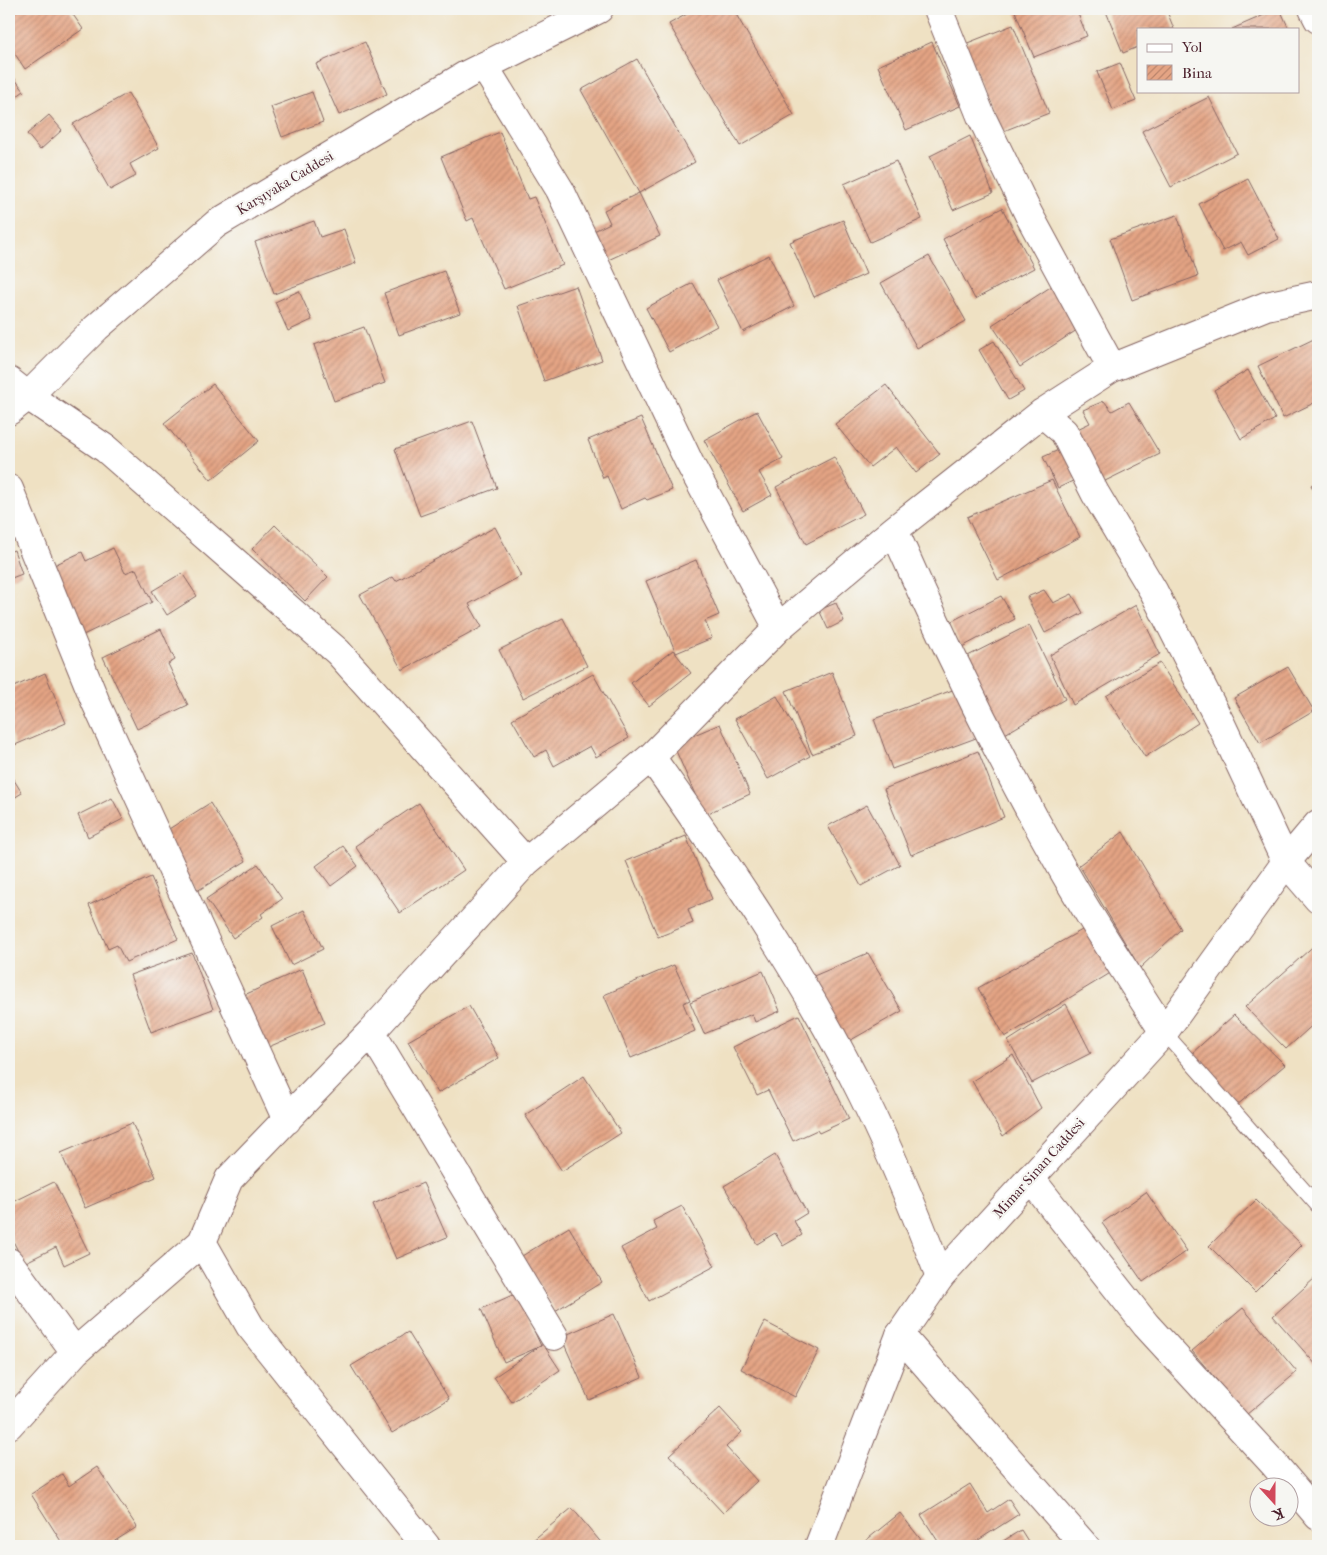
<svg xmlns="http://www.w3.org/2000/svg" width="1327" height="1555" viewBox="0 0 1327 1555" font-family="'IM FELL French Canon',serif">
  <defs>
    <pattern id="building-hatch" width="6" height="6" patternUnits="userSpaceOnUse" patternTransform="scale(1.25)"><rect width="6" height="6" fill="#e4a484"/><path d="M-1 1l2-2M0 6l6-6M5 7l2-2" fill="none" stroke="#bb856c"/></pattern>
  </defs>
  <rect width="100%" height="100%" fill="#f6f6f2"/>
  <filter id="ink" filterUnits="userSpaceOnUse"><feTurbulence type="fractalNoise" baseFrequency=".02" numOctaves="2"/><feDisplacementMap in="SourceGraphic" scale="10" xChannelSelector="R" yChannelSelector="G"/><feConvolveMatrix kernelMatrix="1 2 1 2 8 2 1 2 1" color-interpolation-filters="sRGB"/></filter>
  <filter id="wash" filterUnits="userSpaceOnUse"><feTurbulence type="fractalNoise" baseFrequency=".0096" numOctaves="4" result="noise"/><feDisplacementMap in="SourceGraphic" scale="20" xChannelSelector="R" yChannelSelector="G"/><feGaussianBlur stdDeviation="1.12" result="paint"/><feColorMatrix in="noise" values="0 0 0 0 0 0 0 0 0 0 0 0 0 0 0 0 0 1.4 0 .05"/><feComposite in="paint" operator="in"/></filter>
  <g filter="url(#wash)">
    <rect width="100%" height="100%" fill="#efe1c3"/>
    <g id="blocks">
      <path fill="url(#building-hatch)" d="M9,9H69L83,29L25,69L9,45Z
        M696,9H733L794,115L740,146L669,24Z
        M1014,9H1076L1087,36L1034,57Z
        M1105,9H1166L1174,29H1138V47L1123,53Z
        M1278,9H1280L1289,29H1232Z
        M1013,25L1049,113L1001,132L965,44Z
        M365,42L387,94L339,115L316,64Z
        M932,42L960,106L906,130L878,66Z
        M637,59L695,162L639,193L660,236L606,261L592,232L610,223L604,210L639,193L581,90Z
        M1120,63L1136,101L1113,110L1097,72Z
        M9,71L24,91L9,102Z
        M312,92L323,122L282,137L271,107Z
        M128,93L159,148L130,164L136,176L110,190L73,124Z
        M1209,97L1237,153L1171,187L1142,131Z
        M49,115L62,130L40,150L27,134Z
        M500,132L528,199L534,197L563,265L504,289L473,218L467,221L441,157Z
        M970,136L993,193L953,210L930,156Z
        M896,161L922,219L870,242L844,184Z
        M1248,179L1279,239L1248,255L1241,242L1223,251L1199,204Z
        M1002,208L1034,268L975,299L943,239Z
        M1177,215L1198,276L1132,300L1110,239Z
        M843,220L866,274L814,297L790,242Z
        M314,221L320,237L344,229L356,263L274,294L255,242Z
        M769,255L794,306L743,332L717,280Z
        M929,256L966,321L917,348L881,283Z
        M444,271L460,313L399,335L384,293Z
        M693,283L717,326L669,352L646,308Z
        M576,286L602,360L544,381L518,306Z
        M1052,286L1080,328L1020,367L992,325Z
        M299,291L312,320L288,331L275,302Z
        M364,327L385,383L334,401L314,345Z
        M1318,337V401L1283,418L1258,366Z
        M994,341L1024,391L1008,400L979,350Z
        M1248,370L1275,419L1241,439L1214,390Z
        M213,384L259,441L211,480L164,423Z
        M886,385L940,454L916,473L896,447L870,467L835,424Z
        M1104,401L1112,411L1129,402L1160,454L1101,483L1071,432L1090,423L1083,410Z
        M757,411L783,459L759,472L772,495L743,511L704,440Z
        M641,418L672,490L647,500L645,498L621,509L607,476L603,478L588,440Z
        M472,421L497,488L420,516L395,449Z
        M1063,448L1077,479L1058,488L1043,457Z
        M834,457L864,514L806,544L776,487Z
        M1052,480L1080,537L998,580L967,517Z
        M1318,481V498L1311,485Z
        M275,525L328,577L305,601L252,549Z
        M495,527L521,576L469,604L482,627L402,670L360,595L393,577L396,581Z
        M113,548L125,573L136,569L152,602L83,635L50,567L82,552L86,561Z
        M14,550L22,574L9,579V552Z
        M696,560L719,615L705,621L712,638L676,653L646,581Z
        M182,573L197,596L167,615L152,591Z
        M1044,590L1053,603L1072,594L1083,613L1045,633L1027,597Z
        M1001,596L1015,619L962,647L950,622Z
        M836,603L844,621L828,629L819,610Z
        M1136,605L1160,654L1073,705L1050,655Z
        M563,618L587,666L523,698L499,650Z
        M1029,625L1065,699L998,738L958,661Z
        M161,629L175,660L168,664L188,705L137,729L103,657Z
        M673,650L691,673L649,706L631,683Z
        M1160,663L1198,723L1145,757L1106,696Z
        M1288,667L1314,711L1260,743L1234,698Z
        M832,672L857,736L812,754L786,691Z
        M45,673L66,723L15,745L9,729V689Z
        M593,674L629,738L596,757L590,746L554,766L546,750L534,757L512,719Z
        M958,688L976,738L892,769L874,719Z
        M777,696L810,756L768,779L735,719Z
        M720,724L750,794L704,815L673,744Z
        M978,751L1004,817L911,855L884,789Z
        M9,772L22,793L9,801Z
        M112,798L123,819L88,837L78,815Z
        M210,803L246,861L197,891L161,834Z
        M419,803L464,870L400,913L355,846Z
        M867,805L900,865L861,886L828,826Z
        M1123,832L1181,929L1140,968L1079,865Z
        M686,836L712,899L688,909L693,923L658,937L626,861Z
        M343,846L358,866L331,886L316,866Z
        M258,864L282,899L261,914L263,917L233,938L206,899Z
        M151,877L178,939L126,962L117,945L108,949L89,905Z
        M304,910L323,949L291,965L272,926Z
        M1091,925L1117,969L1005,1037L978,988Z
        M1318,942V1020L1286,1049L1245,1007Z
        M192,953L213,1009L151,1032L130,975Z
        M868,953L902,1011L844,1044L809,978Z
        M674,965L690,1000L683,1003L695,1031L631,1058L604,995Z
        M302,969L325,1023L266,1048L242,996Z
        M763,971L780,1011L755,1022L752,1014L704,1034L690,1002Z
        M1066,1004L1091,1053L1032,1083L1008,1041Z
        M469,1006L499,1058L438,1093L408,1041Z
        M799,1015L849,1119L819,1133L817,1130L793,1141L768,1090L757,1095L733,1047Z
        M1234,1015L1285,1065L1236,1106L1191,1054Z
        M1013,1055L1041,1108L1003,1136L972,1081Z
        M584,1076L621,1133L562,1171L525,1115Z
        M132,1123L156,1177L85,1208L61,1153Z
        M775,1155L807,1213L794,1221L802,1235L783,1246L775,1233L757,1244L724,1186Z
        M54,1182L89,1253L64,1265L56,1247L24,1263L9,1233V1204Z
        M423,1183L447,1237L396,1259L373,1204Z
        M1146,1192L1187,1251L1143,1282L1102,1223Z
        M1256,1200L1302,1245L1255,1292L1209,1246Z
        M682,1206L715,1266L649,1301L621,1248L657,1229L653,1221Z
        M569,1227L602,1282L555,1311L522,1256Z
        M1315,1278L1318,1282V1367L1273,1316Z
        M517,1293L541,1346L504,1362L481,1309Z
        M1243,1308L1297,1372L1246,1415L1192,1351Z
        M614,1314L642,1377L589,1400L561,1337Z
        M765,1322L819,1350L795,1397L741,1369Z
        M408,1332L449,1399L392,1433L351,1366Z
        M543,1344L560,1370L512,1402L494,1377Z
        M720,1408L742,1432L726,1447L757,1481L723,1513L669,1455Z
        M97,1467L137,1527L107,1546H64L31,1494L62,1474L69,1486Z
        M970,1484L988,1513L1009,1499L1019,1514L969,1546H941L921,1515Z
        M572,1508L604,1546H526Z
        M900,1513L926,1546H859Z
        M1021,1530L1031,1546H995Z"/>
    </g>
  </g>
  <g filter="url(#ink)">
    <use href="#blocks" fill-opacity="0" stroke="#846360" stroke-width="1"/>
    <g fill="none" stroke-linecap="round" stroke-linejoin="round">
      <defs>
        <path id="lane" d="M1164,1032L1318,1206"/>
        <path id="street" d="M938,9L981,116L1029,215L1112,368
          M1313,9L1318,19
          M484,66L560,190L689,462L778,628
          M9,381L28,396L106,449L338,652L526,862
          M1042,413L1064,432L1095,493L1154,592L1221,724L1286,862L1318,899
          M9,489L96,703L287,1120
          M894,530C945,647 1001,761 1064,872C1095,926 1130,979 1164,1032
          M651,757C728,866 804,976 863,1096C892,1155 917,1216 940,1277
          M371,1032L554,1336
          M1030,1178L1146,1325L1273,1463L1318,1516
          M9,1262L75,1352
          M900,1335L1085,1546
          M9,1425L75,1352L202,1242
          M426,1546L250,1326L202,1242L229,1179L371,1032L526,862L651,757L778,628L894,530L1042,413L1112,368L1266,306L1318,295"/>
        <path id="secondary" d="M9,411L28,396L96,328L216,224L466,75L599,9
          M819,1546L900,1335L940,1277L1164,1032L1286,862L1318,824"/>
      </defs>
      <use href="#lane" stroke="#846360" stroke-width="16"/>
      <use href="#street" stroke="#846360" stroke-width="30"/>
      <use href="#secondary" stroke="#846360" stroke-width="30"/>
      <use href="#lane" stroke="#fff" stroke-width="14"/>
      <use href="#street" stroke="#fff" stroke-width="28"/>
      <use href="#secondary" stroke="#fff" stroke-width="28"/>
    </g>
  </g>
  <g text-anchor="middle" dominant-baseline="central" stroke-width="4.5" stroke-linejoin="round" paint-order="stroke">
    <g font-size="14" fill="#4a1f2b" stroke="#f6f6f2">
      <text transform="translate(285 183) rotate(-31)">Karşıyaka Caddesi</text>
      <text transform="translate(1039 1168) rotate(-48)">Mimar Sinan Caddesi</text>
    </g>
  </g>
  <rect width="1327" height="1555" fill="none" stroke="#f6f6f2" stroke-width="30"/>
  <rect x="1137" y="28" width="162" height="65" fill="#f6f6f2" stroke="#b1a0a2"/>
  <rect x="1147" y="44" width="25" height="8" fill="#ffffff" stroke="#b1a0a2"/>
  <text x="1182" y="52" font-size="15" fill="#4a1f2b">Yol</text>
  <rect x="1147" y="65" width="25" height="15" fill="url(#building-hatch)" stroke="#b1a0a2"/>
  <text x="1182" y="78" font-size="15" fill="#4a1f2b">Bina</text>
  <g transform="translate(1274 1502) rotate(159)"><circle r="24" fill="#f6f6f2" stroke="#b1a0a2"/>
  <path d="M0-4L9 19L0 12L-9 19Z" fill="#d1495b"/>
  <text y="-8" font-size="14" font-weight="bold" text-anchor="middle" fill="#4a1f2b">K</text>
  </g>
</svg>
